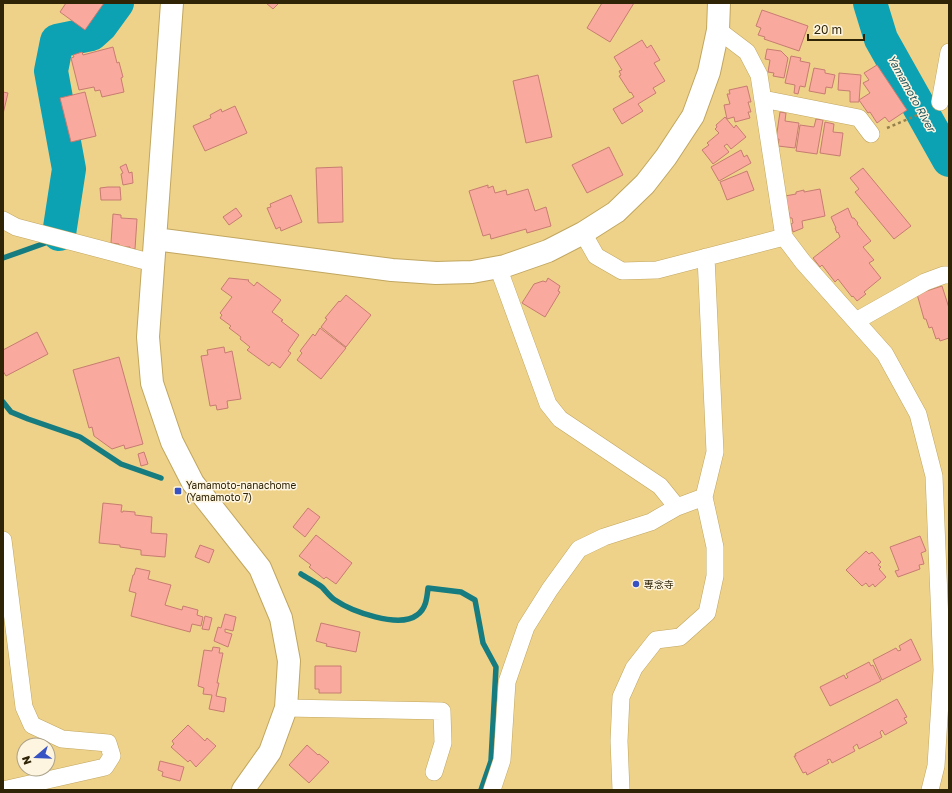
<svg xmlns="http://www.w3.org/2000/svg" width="952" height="793" viewBox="0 0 952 793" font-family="'Golos Text','Noto Sans JP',sans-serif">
  <rect width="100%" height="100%" fill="#efd28a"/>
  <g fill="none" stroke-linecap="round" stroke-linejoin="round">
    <path stroke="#167c7f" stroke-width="5.5" d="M3,258L48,242
      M3,402L11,412L28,419L80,437L121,464L161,478
      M301,574C307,578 315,582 322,587C326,591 330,597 335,600C351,611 399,629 417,615C426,609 427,598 428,588L461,592L475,600L483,643L496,667L491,761L481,790"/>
    <path stroke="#0ca1b3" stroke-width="34" d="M870,3L881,39L949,160
      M59,234L69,169L51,71L57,41L91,34L101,25L117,3"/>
  </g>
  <path fill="#f9a99e" stroke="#c77c71" d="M66,3H104L85,30L60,12Z
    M266,3H279L273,9Z
    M602,3H634L610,42L587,28Z
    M762,10L808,26L799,51L764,39L765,37L758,35L761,28L756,26Z
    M642,40L647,48L651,45L660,60L654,63L665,81L653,88L656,93L638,104L643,111L622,124L613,109L634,97L631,92L630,93L619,76L621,75L619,71L622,70L614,57Z
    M113,47L117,63L119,62L123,77L121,78L124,92L102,97L100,90L95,91L94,87L79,90L71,58L74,57L73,55L82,52L83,55Z
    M767,49L781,51L788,58L784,78L773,76L774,73L768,72L770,60L765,59Z
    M791,56L801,58L800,61L810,63L805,87L800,86L798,94L794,93L795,85L785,83Z
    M877,65L907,110L889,122L885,117L877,123L870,112L868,113L859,100L870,93L863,83L869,80L864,73Z
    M814,68L825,70V73L835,75L832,88L826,87L825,94L809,91Z
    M839,73L861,75L859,102H850V91L838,90Z
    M538,75L552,137L526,143L513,81Z
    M747,86L751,102H748L751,112H748L750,118L735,122L734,117L727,119L724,105L730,104L727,94H730L729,90Z
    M3,92L8,93L3,114Z
    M85,92L96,136L71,142L60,98Z
    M235,106L247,133L205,151L193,126L211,118L210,115L221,109L222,112Z
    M780,112L786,113L785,121L799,123L795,148L778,146L779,139H776Z
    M725,117L734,128L736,125L746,137L731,149L727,144L724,146L729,152L713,164L702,150L709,145L707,143L719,133L715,129L717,127L716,125Z
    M816,119L823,120L817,154L796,151L800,125L814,127Z
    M825,122L834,124L833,132L843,133L840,156L820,153Z
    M609,147L623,175L587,193L572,165Z
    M741,150L744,157L747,155L751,163L719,181L711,167Z
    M126,164L129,173L132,172L133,183L123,185L121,174L123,173L120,167Z
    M342,167L343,222L318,223L316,168Z
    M863,168L911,226L894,239L855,192L859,189L850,178Z
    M747,171L754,190L727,200L720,182Z
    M488,185V188L493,186L495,193L506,190L507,195L528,189L535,211L546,207L551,226L527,233L526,229L491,239L490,234L483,236L469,191Z
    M108,187H120L121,200H101L100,188Z
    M820,189L825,216L802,221L803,228L793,232L791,224L793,223L792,218H790L785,196L796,194V192L804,190V192Z
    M291,195L302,222L281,231L280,227L276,229L267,208L271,207L270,204Z
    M236,208L242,216L229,225L223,217Z
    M848,208L852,218H854L858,223L857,224L871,241L863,247L874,260L869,263L881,278L864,292L866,294L857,301L853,296L852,297L838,279L835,282L822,265L820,267L813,258L840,237L838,232L837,233L835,228H836L831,217Z
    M113,214L121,215V218L137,219L135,249H130V247H119V244L111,243Z
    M229,278L249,280L248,281L254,286L257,282L281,300L272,312L283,320L281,321L299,335L288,351L291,353L280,368L272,362L269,366L247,350L250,347L240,339L241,337L229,328L231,326L220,318L222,315L220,313L232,297L221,289Z
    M548,278L560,286L558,291L560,292L545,317L522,303L534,284L543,281L546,282Z
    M942,286L949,308V338L940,341L939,338L936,339L932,327L929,328L926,319H924L917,294Z
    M346,295L371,315L346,347L321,327L327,319L325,318L339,301L340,302Z
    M320,328L346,348L321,379L297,360L302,353L300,351L313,334L315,336Z
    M37,332L48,354L6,376L3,371V350Z
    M224,347L225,353L232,351L241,399L227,401L228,408L217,410L216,405L210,406L201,356L208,355L207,350Z
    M119,357L143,444L125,449L124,445L112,449L94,436L92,427L89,428L73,370Z
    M144,452L148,464L141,466L138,454Z
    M103,503L122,505L121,512H123V511L135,512V515L152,517L151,533L167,534L165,557L141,555V550L120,547V545L99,543Z
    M308,508L320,517L305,537L293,527Z
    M316,535L352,563L336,584L326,577L324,579L309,567L311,565L299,556Z
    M920,536L926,551L921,553L924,564L919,565L920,569L898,577L895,571L899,570L890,547Z
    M200,545L214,550L209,563L195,557Z
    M866,551L869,554L872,552L881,562L878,565L881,567L879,569L886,577L875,587L873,584L869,587L866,583L862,586L846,570Z
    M136,568L150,571L148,579L171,585L165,605L182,610L183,606L198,610L197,615L203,617L201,626L192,624L190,632L131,616L136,593L129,591L133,575H134Z
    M225,614L236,617L233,631L225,629V632L232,634L228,647L214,641L218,627L221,628Z
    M205,616L212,618L209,630L202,629Z
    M321,623L360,632L356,652L326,646L327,644L316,641Z
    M911,639L921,660L882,680L873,660L896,648L898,651L901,650L899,646Z
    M213,647L220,648L219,653H223L217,683H219L216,696L226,698L224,712L209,709L212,695L203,694L204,688L198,686L204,650L212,651Z
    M869,662L871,666L873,665L881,681L830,706L820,687L844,675L846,679L848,677L846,674Z
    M315,666H341V693H319V689H315Z
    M897,699L907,717L904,718L907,723L885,735L882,730L880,732L882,737L859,749L857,744L853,747L855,751L832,763L830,759L827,760L829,763L807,775L806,772L803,773L794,756H796L795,754Z
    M188,725L205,741L207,738L216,746L196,767L190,760L188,762L171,747L174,744L172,741Z
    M307,745L318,755L319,754L329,762L309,783L289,765Z
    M160,761L184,767L180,781L162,776L163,772L158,770Z"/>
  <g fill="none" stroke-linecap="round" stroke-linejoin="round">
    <defs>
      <path id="street" d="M718,30L747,52L759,75L784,237L803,262L885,354L918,414L934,476L942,670L936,766L930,790
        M763,99L859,118L871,134
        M940,102L949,52
        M3,220L16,227L153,263
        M583,233L596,256L622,271L657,270L784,237
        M498,267L548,404L560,419L660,486L677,507
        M856,321L925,282L944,275H949
        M3,540L24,707L32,725L62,739L108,743L112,756L105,767L3,790
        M286,708L442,711L443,743L434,772
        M492,790L502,760L507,682L526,627L550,589L579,549L604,537L651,522L677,507L704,497
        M621,790L619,741L621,697L634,668L656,640L680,637L707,613L715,576V547L704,497L715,452L706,257"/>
      <path id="secondary" d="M172,3L148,337L152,383L172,442L193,483L260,568L281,618L289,661L286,708L270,752L243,790
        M155,239L392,270L436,273L472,272L505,266L548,251L583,233L616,212L645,184L666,157L693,116L709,72L718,30L719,3"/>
    </defs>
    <use href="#street" stroke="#c1a65f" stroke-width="18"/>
    <use href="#secondary" stroke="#c1a65f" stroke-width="24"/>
    <path stroke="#95804c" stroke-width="2.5" stroke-dasharray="3 3" stroke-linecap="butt" d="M887,128L927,111"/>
    <use href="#street" stroke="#fff" stroke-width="17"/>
    <use href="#secondary" stroke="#fff" stroke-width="22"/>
  </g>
  <g fill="#3752c3" stroke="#fef5e1" stroke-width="1.5">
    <rect x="174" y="487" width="8" height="8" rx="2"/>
    <circle cx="636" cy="584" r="4"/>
  </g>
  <g text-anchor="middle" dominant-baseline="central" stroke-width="3" stroke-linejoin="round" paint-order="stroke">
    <g font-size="10" fill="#2f2406" stroke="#fef5e1" text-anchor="start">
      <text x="186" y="485">Yamamoto-nanachome<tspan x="186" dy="12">(Yamamoto 7)</tspan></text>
      <text x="644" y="584">専念寺</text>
    </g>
    <g font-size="11" font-style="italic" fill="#20555c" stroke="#fef5e1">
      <text transform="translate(912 93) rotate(61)">Yamamoto River</text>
    </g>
  </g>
  <rect width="952" height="793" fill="none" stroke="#2f2406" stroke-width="8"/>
  <g transform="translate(36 757) rotate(251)"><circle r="19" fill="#fef5e1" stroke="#aba189"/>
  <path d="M0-3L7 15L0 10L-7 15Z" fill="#3752c3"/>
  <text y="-6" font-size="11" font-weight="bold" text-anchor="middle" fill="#2f2406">N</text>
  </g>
  <path d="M808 34v6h56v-6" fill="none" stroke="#2f2406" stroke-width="2"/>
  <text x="814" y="34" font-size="12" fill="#2f2406" stroke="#fef5e1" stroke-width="3" paint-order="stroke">20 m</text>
</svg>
